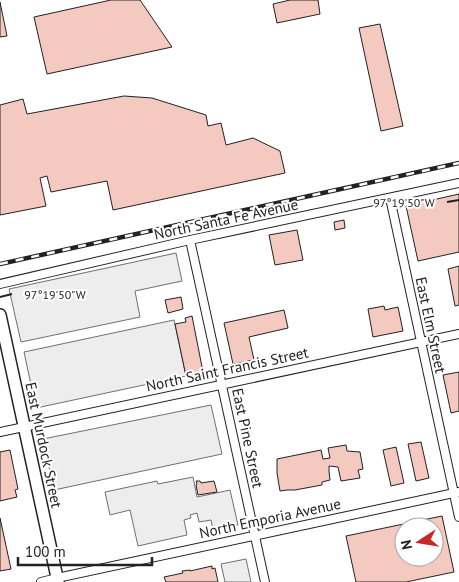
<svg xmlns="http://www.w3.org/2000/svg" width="459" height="582" viewBox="0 0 459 582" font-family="'PT Sans',sans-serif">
  <rect width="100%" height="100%" fill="#fff"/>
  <path fill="#ededed" stroke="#6f6f6f" d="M176,253L182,281L135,291L140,317L21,342L9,289Z
    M174,320L186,376L36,408L24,352Z
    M211,405L222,454L54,490L43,439Z
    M193,477L197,497L230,490L238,525L213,530L211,520L199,522L197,513L190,515L191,518L184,520L187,535L138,546L130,510L110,515L105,492L157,481L158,484Z
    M246,559L251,582H225L221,564Z"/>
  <path fill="#f3c9c0" stroke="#222" fill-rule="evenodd" d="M111,0H140L172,47L47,74L34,17Z
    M290,0H318L320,14L277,23L273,4Z
    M0,2L7,36L0,37Z
    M380,24L403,126L381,131L359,28Z
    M124,96L152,98L206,115L208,126L221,123L226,145L253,138L280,151L285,173L113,210L107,181L51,192L47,176L40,178L46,206L0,215V105L23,99L27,114Z
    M459,194V252L418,261L406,206Z
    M344,220L345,228L335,230L334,222Z
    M297,230L303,260L275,265L269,235Z
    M459,266V305L455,306L448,269Z
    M181,297L183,309L168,313L165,300Z
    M384,306L385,310L398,307L403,331L373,337L368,309Z
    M284,310L288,328L249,337L254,360L233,364L224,323Z
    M192,316L203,372L186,376L175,324L186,322L185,318Z
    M459,372V411L451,413L443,375Z
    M421,442L429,478L416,481L408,444Z
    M346,445L347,451L360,452L363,469L358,470L360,478L341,481L338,467L329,466V471L330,480L322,482V485L295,490H287L280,491L277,473V459L321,450L323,459L330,458L328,448Z
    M396,447L404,483L391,486L383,450Z
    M10,450L18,489L15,490L17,497L0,501V452Z
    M196,481H200L201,483L214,481L217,492L198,495L196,485L197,484Z
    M442,516L454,572L406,582H356L346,536ZM404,527H434V557H404Z
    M0,518L11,569L0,571Z
    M212,566V569L215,568L218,582H166L164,577L183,573L182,571L190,570V571Z"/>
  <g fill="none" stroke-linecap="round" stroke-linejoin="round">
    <defs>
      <path id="street" d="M390,198L459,517
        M190,240L265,582
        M0,284L190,240L459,183
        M0,432L459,334
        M41,582L57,578L459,492"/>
      <path id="secondary" d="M0,315L58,582"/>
    </defs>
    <use href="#street" stroke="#222" stroke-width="10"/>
    <use href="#secondary" stroke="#222" stroke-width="14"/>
    <use href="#street" stroke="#fff" stroke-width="8"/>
    <use href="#secondary" stroke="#fff" stroke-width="11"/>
    <defs>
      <path id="rail" d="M0,264L459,163"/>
    </defs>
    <use href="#rail" stroke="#222" stroke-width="4.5"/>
    <use href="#rail" stroke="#fff" stroke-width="2.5" stroke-dasharray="8" stroke-linecap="butt"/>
  </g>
  <path fill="none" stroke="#222" stroke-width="2" d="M447,202L459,200M0,297L12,294"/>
  <g text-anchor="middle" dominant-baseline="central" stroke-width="4" stroke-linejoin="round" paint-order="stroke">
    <g font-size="15" fill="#222" stroke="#fff">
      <text transform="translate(226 219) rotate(-12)">North Santa Fe Avenue</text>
      <text transform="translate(431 325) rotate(78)">East Elm Street</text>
      <text transform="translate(227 369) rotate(-12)">North Saint Francis Street</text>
      <text transform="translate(248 438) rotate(78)">East Pine Street</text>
      <text transform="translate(44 445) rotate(78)">East Murdock Street</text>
      <text transform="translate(270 518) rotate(-12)">North Emporia Avenue</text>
    </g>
  </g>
  <g font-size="12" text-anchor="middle" fill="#222" stroke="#fff" stroke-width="4" stroke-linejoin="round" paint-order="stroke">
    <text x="404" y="207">97°19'50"W</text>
    <text x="55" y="299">97°19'50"W</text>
  </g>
  <g transform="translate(419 542) rotate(258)"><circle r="24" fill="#ffffff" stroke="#a7a7a7"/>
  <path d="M0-4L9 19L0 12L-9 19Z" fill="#c62828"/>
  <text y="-8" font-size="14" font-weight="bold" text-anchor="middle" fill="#222222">N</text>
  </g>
  <path d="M18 557v8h134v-8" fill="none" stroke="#222222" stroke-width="2.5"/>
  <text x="25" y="557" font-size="15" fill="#222222" stroke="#ffffff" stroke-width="4" paint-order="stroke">100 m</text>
</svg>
